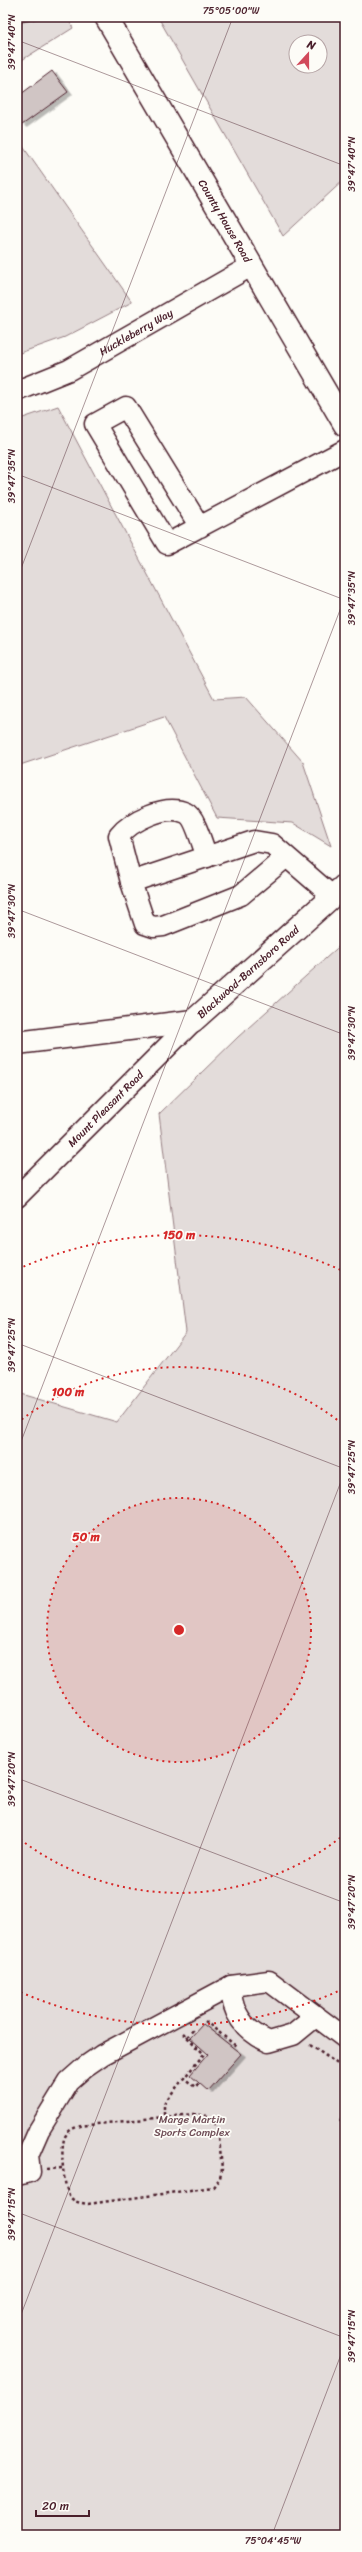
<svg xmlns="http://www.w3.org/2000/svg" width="362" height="2552" viewBox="0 0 362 2552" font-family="Sriracha,sans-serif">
  <defs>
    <filter id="shadow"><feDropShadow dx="4.5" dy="2.5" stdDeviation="0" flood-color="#0004"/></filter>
  </defs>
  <rect width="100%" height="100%" fill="#fdfcf7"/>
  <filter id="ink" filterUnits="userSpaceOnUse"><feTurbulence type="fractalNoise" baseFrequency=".025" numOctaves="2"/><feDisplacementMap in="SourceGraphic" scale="8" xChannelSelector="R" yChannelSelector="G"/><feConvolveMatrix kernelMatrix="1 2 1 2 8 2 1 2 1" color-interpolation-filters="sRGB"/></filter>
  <g filter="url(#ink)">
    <path fill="#e3dcda" stroke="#967e82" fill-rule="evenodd" d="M17,17H67L73,28L17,63Z
      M158,17H345V179L283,236ZM296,42H320V66H296Z
      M17,138L132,302L65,337L17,354Z
      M58,406L214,699L246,697L303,762L331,846L293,823L217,818L164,717L17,766V420Z
      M345,941V2535H17V1393L117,1422L186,1332L159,1114L238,1037Z"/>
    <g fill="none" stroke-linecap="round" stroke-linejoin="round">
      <path stroke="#91777b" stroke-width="5.5" d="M17,21L35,17"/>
    </g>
    <path fill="#d0c5c4" stroke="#4a1f2b" filter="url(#shadow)" d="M52,71L68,92L22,125L17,118V97Z
      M203,2024L241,2054L208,2091L190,2075L208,2054L190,2038Z"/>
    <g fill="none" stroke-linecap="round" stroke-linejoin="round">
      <defs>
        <g id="minor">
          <path id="s1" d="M17,391L69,370L251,266"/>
          <path d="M200,527L126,407L95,424L167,544L345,450"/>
          <path d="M286,857L241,895L163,926L154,927L145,924L131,882L254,841L272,844L332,896"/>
          <path d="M131,882L119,836C131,821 166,803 186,813C195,817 203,847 207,857"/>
          <path id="s2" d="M17,1197L193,1021"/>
          <path d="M231,1986C231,2012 244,2031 269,2042L293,2035L315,2017"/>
          <path d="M17,2175L30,2172L28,2155L39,2130L69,2081L86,2066L102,2055L231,1986L269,1981L345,2038"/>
        </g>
        <g id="major">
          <path id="s3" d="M106,17L345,425"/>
          <path id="s4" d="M17,1043L193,1021L345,885"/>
        </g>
      </defs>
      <use href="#minor" stroke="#4a1f2b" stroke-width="23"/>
      <use href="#major" stroke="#4a1f2b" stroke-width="25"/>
      <path stroke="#4a1f2b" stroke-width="2.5" stroke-dasharray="3 3" stroke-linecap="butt" d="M205,2021L236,2046
        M183,2033L204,2054L184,2078
        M187,2037L195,2028
        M310,2045L345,2069
        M193,2114L208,2116L218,2127L222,2169L220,2178L213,2187L88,2204C82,2203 76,2203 71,2198C63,2189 59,2144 66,2135C71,2127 80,2126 88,2125Z
        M164,2121V2103L184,2078L195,2087L199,2083
        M340,2121L345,2113
        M47,2169L64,2168"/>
      <use href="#minor" stroke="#fdfcf7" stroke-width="20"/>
      <use href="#major" stroke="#fdfcf7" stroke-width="22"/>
    </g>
  </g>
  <path fill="none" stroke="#4a1f2b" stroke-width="1" stroke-opacity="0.45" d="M17,40L345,166M17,474L345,600M17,579L233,17M17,909L345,1035M17,1343L345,1469M17,1452L345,597M17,1778L345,1903M17,2212L345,2338M17,2325L345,1471M272,2535L345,2344"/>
  <circle cx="179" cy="1630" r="132" fill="#d62828" fill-opacity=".12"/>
  <g fill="none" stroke="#d62828" stroke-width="2" stroke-dasharray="2 4">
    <circle cx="179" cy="1630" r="132"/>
    <path d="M345 1834A263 263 0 0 1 17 1837M17 1423A263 263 0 0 1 345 1426"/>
    <path d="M343 1989A395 395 0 0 1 18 1991M18 1269A395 395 0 0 1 343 1271"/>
  </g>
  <g text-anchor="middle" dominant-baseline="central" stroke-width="3.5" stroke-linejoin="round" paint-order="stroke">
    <g font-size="11" fill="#4a1f2b" stroke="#fdfcf7">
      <text stroke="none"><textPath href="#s3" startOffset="236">County House Road</textPath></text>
      <text stroke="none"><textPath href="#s1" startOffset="133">Huckleberry Way</textPath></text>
      <text stroke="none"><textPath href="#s4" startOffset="251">Blackwood-Barnsboro Road</textPath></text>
      <text stroke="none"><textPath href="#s2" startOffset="125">Mount Pleasant Road</textPath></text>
    </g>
    <g font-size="11" fill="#704e57" stroke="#fdfcf7">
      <text x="192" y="2119">Marge Martin<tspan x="192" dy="13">Sports Complex</tspan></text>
    </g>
  </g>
  <circle cx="179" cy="1630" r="6" fill="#d62828" stroke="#fdfcf7" stroke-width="2"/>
  <g font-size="12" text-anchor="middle" font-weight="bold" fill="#d62828" stroke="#fdfcf7" stroke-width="3.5" stroke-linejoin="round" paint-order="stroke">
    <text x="179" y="1239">150 m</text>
    <text x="68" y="1396">100 m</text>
    <text x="86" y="1541">50 m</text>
  </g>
  <rect width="362" height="2552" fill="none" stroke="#fdfcf7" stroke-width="44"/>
  <g transform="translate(308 54) rotate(21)"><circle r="19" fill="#fdfcf7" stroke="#b5a4a5"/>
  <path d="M0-3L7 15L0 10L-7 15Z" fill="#d1495b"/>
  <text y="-6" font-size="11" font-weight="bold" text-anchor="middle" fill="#4a1f2b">N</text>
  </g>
  <path d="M36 2510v6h53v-6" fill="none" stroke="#4a1f2b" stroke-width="2"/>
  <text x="42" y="2510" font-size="12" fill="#4a1f2b" stroke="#fdfcf7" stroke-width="3" paint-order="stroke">20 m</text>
  <rect x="22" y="22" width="318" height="2508" fill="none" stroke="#4a1f2b" stroke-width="1.5"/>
  <g font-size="10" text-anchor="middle" fill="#4a1f2b">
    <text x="231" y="14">75°05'00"W</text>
    <text transform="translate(11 42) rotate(-90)" y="4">39°47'40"N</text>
    <text transform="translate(351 164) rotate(-90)" y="4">39°47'40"N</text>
    <text transform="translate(11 476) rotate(-90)" y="4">39°47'35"N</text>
    <text transform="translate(351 598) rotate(-90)" y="4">39°47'35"N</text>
    <text transform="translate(11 911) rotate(-90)" y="4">39°47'30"N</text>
    <text transform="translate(351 1033) rotate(-90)" y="4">39°47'30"N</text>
    <text transform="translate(11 1345) rotate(-90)" y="4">39°47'25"N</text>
    <text transform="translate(351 1467) rotate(-90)" y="4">39°47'25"N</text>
    <text transform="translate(11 1779) rotate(-90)" y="4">39°47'20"N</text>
    <text transform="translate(351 1902) rotate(-90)" y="4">39°47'20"N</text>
    <text transform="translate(11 2214) rotate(-90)" y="4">39°47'15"N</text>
    <text transform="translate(351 2336) rotate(-90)" y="4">39°47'15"N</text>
    <text x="273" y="2544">75°04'45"W</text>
  </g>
</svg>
